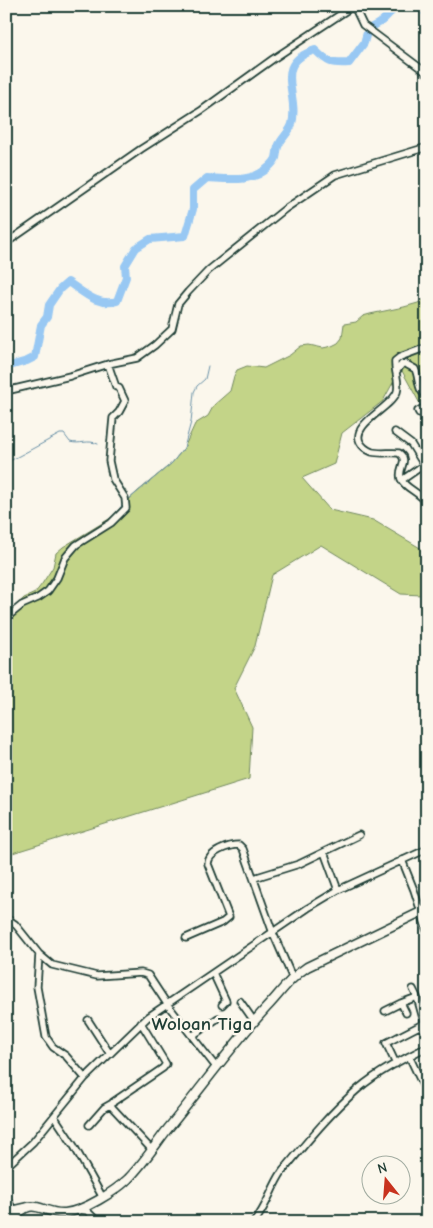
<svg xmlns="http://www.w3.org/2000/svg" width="433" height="1228" viewBox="0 0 433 1228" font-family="'Comic Neue',sans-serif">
  <rect width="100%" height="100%" fill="#fbf7ec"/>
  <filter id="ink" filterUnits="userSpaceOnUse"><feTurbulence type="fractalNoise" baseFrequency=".02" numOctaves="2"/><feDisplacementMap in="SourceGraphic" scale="10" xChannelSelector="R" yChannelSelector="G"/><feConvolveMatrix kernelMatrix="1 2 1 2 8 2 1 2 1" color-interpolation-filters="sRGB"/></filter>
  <g filter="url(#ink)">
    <path fill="#c3d488" stroke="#71885e" d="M427,297V408L419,402L395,358L396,377L383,401L342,433L334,464L302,478L330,510L373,520L427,552V593L422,595L401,594L321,545L272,575L255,646L234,688L252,727L249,779L6,855V615L24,598L35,593L42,584L53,567L56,553L63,547L114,516L123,505L137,492L172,463L184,448L195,424L208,416L214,405L230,391L234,376L237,370L247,366L264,368L290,355L301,346L309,345L323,348L332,346L338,343L342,338L344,324L356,322L363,316L370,314L404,307L418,303Z"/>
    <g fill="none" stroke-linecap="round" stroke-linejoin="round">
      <path stroke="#6890a7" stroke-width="1" d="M6,463L60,434H64L70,442C80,445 88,439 98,444
        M128,500L172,463L184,448L191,422L194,392L197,386L205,379L208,366
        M117,512L123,504"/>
      <path stroke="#98c8f3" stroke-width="8" d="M415,6L422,9L427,14
        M6,367L27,361L35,357L41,325L47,317L49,305L60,289L68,282C83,292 98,307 117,301L126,277L125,266L136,248L150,239L185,236L193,209V190L207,178C229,179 252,183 269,167C272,164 275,161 276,158C277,154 277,150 278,147C281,138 290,132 292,124C300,93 271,64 315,50C328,63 331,64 349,63L364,43L368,29C373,26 379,24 383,20C389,14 393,8 403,6"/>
      <defs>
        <path id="minor" d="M354,6L363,25L427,73
          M6,243L141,149L202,110L273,59L353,6
          M427,347L400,357L395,361C394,371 400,382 397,392C391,408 351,424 360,442C362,446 367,450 372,452C380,454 391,452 399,453C410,461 397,468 401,479C405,489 421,492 427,504
          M396,372L402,364H406L415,369C420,379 416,390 427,396
          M6,391L70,376L108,364L137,358L155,345L172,329L178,304L188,292L209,270L285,209L335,175L427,147
          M427,406L418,411L419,413H427
          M395,432L411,444L424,465
          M402,480L425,464
          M6,618L22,605L38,598L48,591L57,578L65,558L76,545L111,523L126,508L125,498L113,479L109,461L113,418L119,412L125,401L119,388L116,387L108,364
          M324,852L338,890
          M402,860L414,890L427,931
          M254,878L299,864L359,835
          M6,918L15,924L39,954L52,965L97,976L141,973L148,975L167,1004L216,1067
          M186,938L223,922L229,917L208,864C208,852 229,845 239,845L243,849L273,933L292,977
          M39,954L37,987L46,1037L53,1047L66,1056L85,1078
          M213,973L226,1001L222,1005
          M413,989L417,997
          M240,1001L254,1021
          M385,1011L401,1003
          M88,1020L110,1054
          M141,1023L166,1064L163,1068L113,1102L111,1106L152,1150
          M421,1025L427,1036
          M192,1036L218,1018
          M409,1056L427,1094
          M396,1064L386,1043L421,1025L424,1022L417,997L401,1003L406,1013
          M54,1116L74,1146L103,1198
          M89,1125L104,1108L111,1104
          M6,1167L33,1142L85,1078L148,1017L308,908L338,890L427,849
          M6,1197L12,1208
          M79,1210L87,1211L98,1222
          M6,1211L28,1206
          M254,1222C267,1207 271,1188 282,1172C306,1143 329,1114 358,1089C378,1072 403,1059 427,1047"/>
        <path id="major" d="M11,1222C33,1192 41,1215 65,1213C84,1211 114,1192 128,1179C142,1165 154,1147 166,1131C200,1090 231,1046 267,1007C282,991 289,979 307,967L427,909"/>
      </defs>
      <use href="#minor" stroke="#1f3d34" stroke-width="9"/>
      <use href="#major" stroke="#1f3d34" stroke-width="11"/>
      <use href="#minor" stroke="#fbf7ec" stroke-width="5.5"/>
      <use href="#major" stroke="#fbf7ec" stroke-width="8"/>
    </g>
  </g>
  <g text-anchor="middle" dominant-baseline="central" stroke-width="5" stroke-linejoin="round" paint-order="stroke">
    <g font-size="19" font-weight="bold" fill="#1f3d34" stroke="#fbf7ec">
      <text x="202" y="1024">Woloan Tiga</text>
    </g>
  </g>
  <rect width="433" height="1228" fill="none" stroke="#fbf7ec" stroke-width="25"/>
  <rect x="12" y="12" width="408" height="1203" fill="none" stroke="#1f3d34" stroke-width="2" filter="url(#ink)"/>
  <g transform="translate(386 1180) rotate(343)"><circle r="24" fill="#fbf7ec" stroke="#a3ada2"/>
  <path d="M0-4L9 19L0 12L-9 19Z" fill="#c8321e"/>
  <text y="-8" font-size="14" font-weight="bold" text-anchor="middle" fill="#1f3d34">N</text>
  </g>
</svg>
